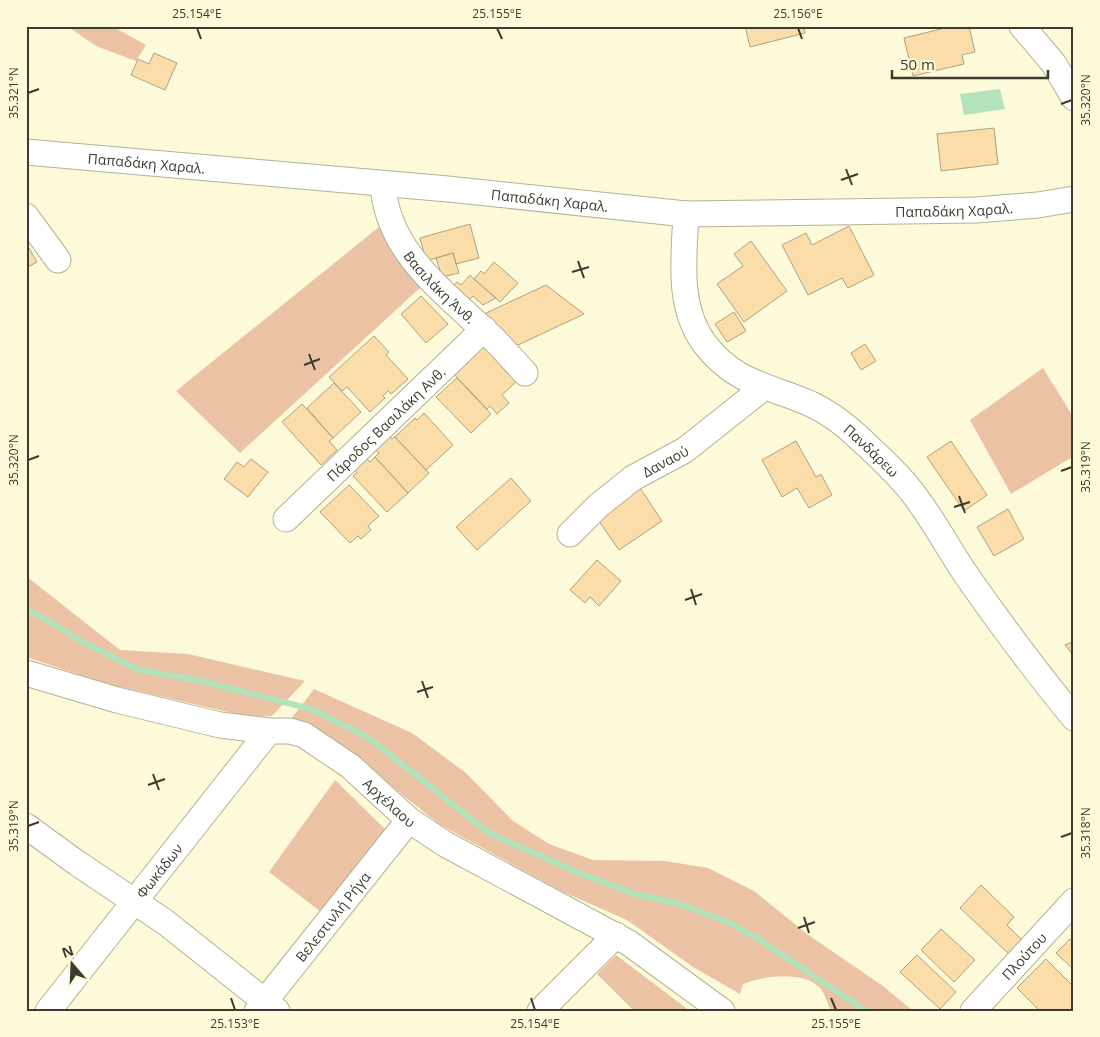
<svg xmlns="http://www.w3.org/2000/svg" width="1100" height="1037" viewBox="0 0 1100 1037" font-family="'Open Sans',sans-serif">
  <rect width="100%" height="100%" fill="#fcfad8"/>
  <path fill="#ebc3a4" d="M67,26H112L146,45L136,61L96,46Z
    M379,227L421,287L240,453L176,391Z
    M1043,368L1074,418V456L1011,494L970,420Z
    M26,576L120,650L188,654L305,681L272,716L250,717L111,685L26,657Z
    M314,689L412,733L466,773L513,821L549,844L593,860L665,861L708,868L754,891L807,934L883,986L913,1011H831C828,1004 825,995 821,989C805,970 762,976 743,984L740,994L693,967L627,920L561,891L439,824L345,749L291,719Z
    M335,780L387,831L321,912L269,872Z
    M616,955L690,1011H634L597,974Z"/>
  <path fill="#b3e3bb" d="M1000,89L1005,109L964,115L960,94Z"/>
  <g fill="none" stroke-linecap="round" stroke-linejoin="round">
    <path stroke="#b3e3bb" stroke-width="6" d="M26,613H35L79,640L136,669L201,681L311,709L369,738L489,833L579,873L635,894L679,904L726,921L760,940L866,1011"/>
  </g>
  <path fill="#fadda9" stroke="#b0a083" d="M745,26H804L805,33L750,47Z
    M953,26H969L975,52L962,55L964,64L913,76L904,38Z
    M154,53L177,63L165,90L131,75L138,59L149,64Z
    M994,128L998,164L941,171L937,134Z
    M470,224L479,258L456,264L453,253L426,261L420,238Z
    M849,226L874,275L848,288L842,278L808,295L782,245L806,233L812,245Z
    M751,241L787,291L744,322L717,284L743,266L734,254Z
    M26,243L37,262L26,268Z
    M453,253L459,273L442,277L436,258Z
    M494,262L518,283L500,302L474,279L481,271L484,274Z
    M470,275L474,279L496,298L483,305L473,296L468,301L452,287L457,282L461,285Z
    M546,285L584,314L516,346L482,315Z
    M421,296L448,324L426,343L401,314Z
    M734,312L746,331L727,342L715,324Z
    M374,336L389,352L386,355L408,379L391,394L388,391L383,396L385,398L370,412L347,387L342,391L329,377Z
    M481,338L519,379L502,395L509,403L497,414L490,406L487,409L449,369Z
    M865,344L876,361L861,370L851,353Z
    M457,378L491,414L471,433L436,397Z
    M334,383L361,412L333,438L307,408Z
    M302,404L333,438L329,441L337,450L321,465L282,422Z
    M424,413L453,445L426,470L395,437L415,418L417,420Z
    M389,435L392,439L395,437L429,473L408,493L375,457L379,453L375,449Z
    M796,441L816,477L821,474L832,495L809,508L797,488L782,497L762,460Z
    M951,441L987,495L964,511L927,457Z
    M375,457L408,493L387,512L353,476L357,473L354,469L366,458L370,462Z
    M251,459L268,472L248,497L224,479L237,462L244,467Z
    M511,478L531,501L477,550L456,527Z
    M349,485L379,516L368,526L371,530L361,539L358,536L350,543L320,512Z
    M640,488L662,521L619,550L596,517Z
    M1008,509L1024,539L994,556L977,527Z
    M597,560L621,581L599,606L590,597L585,603L570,590Z
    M1074,641V656L1065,645Z
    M981,885L1014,917L1007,925L1022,940L1009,954L960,908Z
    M941,929L975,960L954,982L921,950Z
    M1070,939L1074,944V970L1056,953Z
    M917,955L956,992L940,1009L900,972Z
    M1046,959L1074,987V1011H1040L1017,988Z"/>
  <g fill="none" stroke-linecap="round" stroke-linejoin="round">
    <defs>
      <g id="minor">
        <path d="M1022,26L1054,64L1074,98"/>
        <path id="s1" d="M26,152L448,189L686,214L976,210L1038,205L1074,199"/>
        <path id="s2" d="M383,185C387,249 439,288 483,329C498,342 512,359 525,373"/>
        <path id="s3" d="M686,214C684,257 677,306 704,343C735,384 768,385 811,404C828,412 843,423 857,436C877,455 899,474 915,496C935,522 950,552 969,579C1002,626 1037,673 1074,718"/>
        <path d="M26,216L58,260"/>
        <path id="s4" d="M286,519L484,329"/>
        <path id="s5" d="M570,534L599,505L633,478L685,450L763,388"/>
        <path id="s6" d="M26,673L117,700L220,725L269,731H290L304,735L350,766L409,820L445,844L629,943L722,1011"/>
        <path d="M26,826L77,863L165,922L277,1011"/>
        <path id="s7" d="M48,1011L269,731"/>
        <path id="s8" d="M257,1011L409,820"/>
        <path d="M540,1011L616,935"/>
        <path id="s9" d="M973,1011L1074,901"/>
      </g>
    </defs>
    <use href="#minor" stroke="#b4b292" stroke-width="27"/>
    <use href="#minor" stroke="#fff" stroke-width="25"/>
  </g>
  <path fill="none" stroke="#3c3b2e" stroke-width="2" d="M197,28L201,39M497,28L502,39M798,28L802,39M28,93L39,89M1061,104L1072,100M846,169L852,185M841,180L858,174M578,261L584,278M572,272L589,267M309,354L315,370M304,365L320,359M28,460L39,456M1061,471L1072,467M959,496L965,513M954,507L970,502M691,589L696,605M685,600L702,594M422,681L428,698M417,692L433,687M153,774L159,790M148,785L165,779M28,826L39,822M1061,837L1072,833M804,917L809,933M798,928L815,922M231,998L235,1010M531,998L535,1010M831,998L836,1010"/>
  <g text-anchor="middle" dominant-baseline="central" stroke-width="4.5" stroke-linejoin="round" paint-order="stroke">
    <g font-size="14" fill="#3c3b2e" stroke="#fcfad8">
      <text stroke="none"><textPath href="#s1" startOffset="121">Παπαδάκη Χαραλ.</textPath></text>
      <text stroke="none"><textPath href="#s1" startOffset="526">Παπαδάκη Χαραλ.</textPath></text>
      <text stroke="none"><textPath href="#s1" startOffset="931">Παπαδάκη Χαραλ.</textPath></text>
      <text stroke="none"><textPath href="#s2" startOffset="120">Βασιλάκη Άνθ.</textPath></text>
      <text stroke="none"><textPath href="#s4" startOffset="138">Πάροδος Βασιλάκη Ανθ.</textPath></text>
      <text stroke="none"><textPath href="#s3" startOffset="335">Πανδάρεω</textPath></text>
      <text stroke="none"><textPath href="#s5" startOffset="121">Δαναού</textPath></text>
      <text stroke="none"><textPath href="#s6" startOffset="395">Αρχέλαου</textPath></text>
      <text stroke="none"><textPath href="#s7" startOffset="179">Φωκάδων</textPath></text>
      <text stroke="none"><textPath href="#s8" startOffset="121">Βελεστινλή Ρήγα</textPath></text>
      <text stroke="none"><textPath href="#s9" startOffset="75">Πλούτου</textPath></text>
    </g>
  </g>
  <rect width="1100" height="1037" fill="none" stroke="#fcfad8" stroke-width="55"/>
  <g transform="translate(72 964) rotate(341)" stroke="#fcfad8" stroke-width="4" paint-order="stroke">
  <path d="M0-4L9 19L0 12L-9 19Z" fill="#3c3b2e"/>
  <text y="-8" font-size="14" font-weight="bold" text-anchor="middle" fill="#3c3b2e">N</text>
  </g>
  <path d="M892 70v8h156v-8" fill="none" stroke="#3c3b2e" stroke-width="2.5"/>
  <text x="900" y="70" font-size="15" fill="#3c3b2e" stroke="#fcfad8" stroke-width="4" paint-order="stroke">50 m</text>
  <rect x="28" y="28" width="1044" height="982" fill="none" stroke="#3c3b2e" stroke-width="2"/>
  <g font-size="12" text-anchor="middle" fill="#3c3b2e">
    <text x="197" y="18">25.154°E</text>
    <text x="497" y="18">25.155°E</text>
    <text x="798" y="18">25.156°E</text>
    <text transform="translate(14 93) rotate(-90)" y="4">35.321°N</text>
    <text transform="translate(1086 100) rotate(-90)" y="4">35.320°N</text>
    <text transform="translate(14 460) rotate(-90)" y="4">35.320°N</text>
    <text transform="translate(1086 467) rotate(-90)" y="4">35.319°N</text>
    <text transform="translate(14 826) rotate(-90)" y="4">35.319°N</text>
    <text transform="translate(1086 833) rotate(-90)" y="4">35.318°N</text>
    <text x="235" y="1028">25.153°E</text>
    <text x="535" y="1028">25.154°E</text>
    <text x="836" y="1028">25.155°E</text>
  </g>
</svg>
